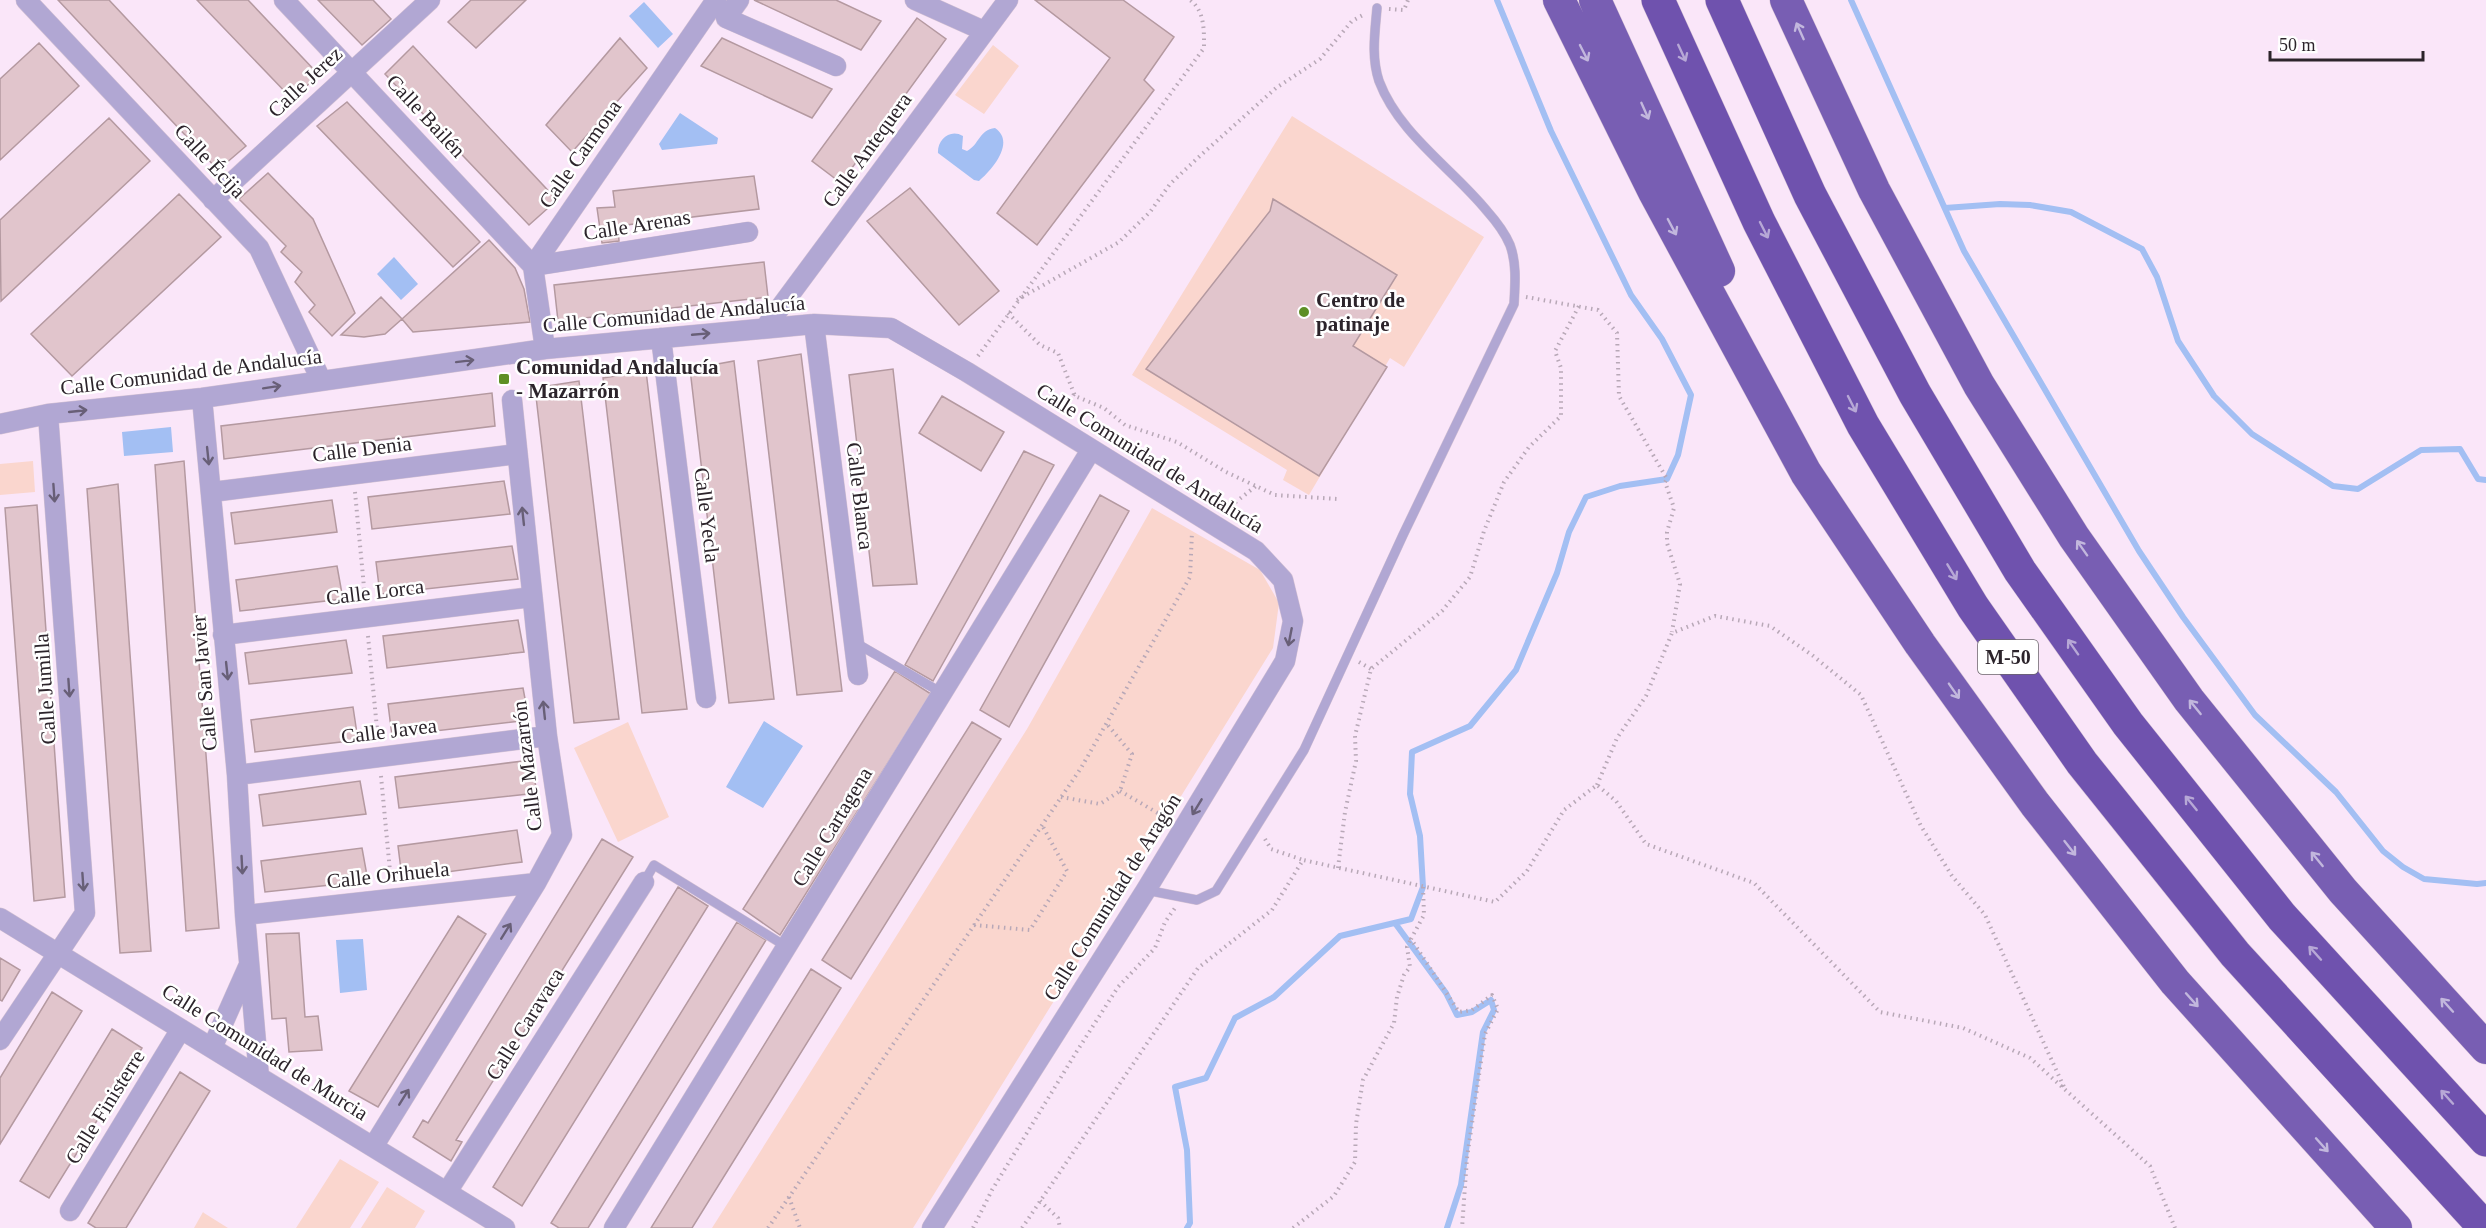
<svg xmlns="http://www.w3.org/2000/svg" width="2486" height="1228" viewBox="0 0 2486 1228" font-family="Georgia,serif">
  <rect width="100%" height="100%" fill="#fae6f9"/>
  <path fill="#fad6ce" d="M993,45L1019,66L984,114L955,95Z
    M1292,116L1484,237L1404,367L1390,358L1309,495L1283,480L1287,470L1132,375Z
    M33,461L35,492L0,495V464Z
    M1152,508L1260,570L1279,603L1273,648L913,1228H712L1027,729Z
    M628,722L669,817L618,842L574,748Z
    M340,1159L379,1182L350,1228H296Z
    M387,1187L425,1211L415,1228H361Z
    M203,1212L204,1213L228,1228H194Z"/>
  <path fill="#a3bff3" d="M644,2L673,34L658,48L629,16Z
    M680,113L718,138L717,144L662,150L659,144Z
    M995,128C1016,142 992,170 979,181L974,180L938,153C937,140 950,128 963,136L962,149L967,151C979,145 979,130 995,128Z
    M394,257L418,284L401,300L377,274Z
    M171,427L173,452L124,456L122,432Z
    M764,721L803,746L763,808L726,787Z
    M363,939L367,990L340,993L336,940Z"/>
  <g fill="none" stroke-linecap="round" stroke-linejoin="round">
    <path stroke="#a3bff3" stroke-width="6" d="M1851,0L1964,251L2139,551L2183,617L2255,715L2336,792L2383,851L2403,867L2424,879L2477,884L2486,883
      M1945,208L2000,204L2030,205L2071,212L2142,249L2157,277L2178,341L2214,396L2252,434L2333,486L2358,489L2421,450L2460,449L2478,479L2486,480
      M1395,923L1446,993L1457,1015L1472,1012L1491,1000L1494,1010L1483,1032L1461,1185L1447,1228
      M1187,1228L1190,1223L1187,1150L1175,1087L1206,1078L1235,1018L1274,997L1340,936L1411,919L1423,887L1420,836L1410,794L1412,752L1470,726L1516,670L1557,573L1569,532L1586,497L1620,486L1667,479L1678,455L1691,395L1662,339L1631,295L1551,131L1497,0"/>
  </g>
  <path fill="#e1c5cc" stroke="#b499a0" stroke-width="1.5" d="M58,0H109L246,146L218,170Z
    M197,0H248L319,75L292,99Z
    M318,0H373L391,19L362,45Z
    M471,0H526L476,48L448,22Z
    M754,0H836L881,21L861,50Z
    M1035,0H1123L1174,37L1144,80L1154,90L1037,245L997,213L1110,58Z
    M917,18L946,39L841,183L812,161Z
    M620,38L647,68L572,152L546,125Z
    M722,38L832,89L812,118L701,66Z
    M39,43L79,86L0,160V79Z
    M413,46L557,200L529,225L385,74Z
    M347,102L480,242L453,267L317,126Z
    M109,118L150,161L1,301L0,220Z
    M268,173L313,219L355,313L332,336L309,312L315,305L295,282L302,272L281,252L286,246L239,199Z
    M754,176L759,209L618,226L619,241L602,243L597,208L615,207L613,191Z
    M910,188L999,291L959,325L867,221Z
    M179,194L221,237L72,376L31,334Z
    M1273,199L1397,275L1353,346L1387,367L1319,476L1146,369L1270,211Z
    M489,240L515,268L524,289L530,322L413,332L402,319Z
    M764,262L768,297L558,321L554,285Z
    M381,297L402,319L385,334L364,337L341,335Z
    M801,354L842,691L797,695L758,361Z
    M734,361L774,699L729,703L690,369Z
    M893,369L917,584L873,586L849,375Z
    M646,371L687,709L642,713L603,378Z
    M579,381L619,719L574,723L535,388Z
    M492,393L495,426L224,459L221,426Z
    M942,396L1004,432L981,471L919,433Z
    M1024,451L1054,465L933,681L905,665Z
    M184,461L219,928L186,931L155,465Z
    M504,481L510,514L372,529L368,497Z
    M118,484L151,951L120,953L87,489Z
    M1100,495L1129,511L1009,727L980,710Z
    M332,500L337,532L235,544L231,513Z
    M37,505L65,897L34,901L5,508Z
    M512,546L518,579L380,594L376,562Z
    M337,566L343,599L240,611L236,580Z
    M518,620L524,652L387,668L383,636Z
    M346,640L352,673L249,684L245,653Z
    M895,671L931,694L780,935L743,909Z
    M523,688L529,720L392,736L388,704Z
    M353,707L358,740L255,752L251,720Z
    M972,722L1001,739L851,979L822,960Z
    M531,760L537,793L399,808L395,777Z
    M360,781L366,814L263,826L259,795Z
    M517,830L522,862L402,878L398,846Z
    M602,839L633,857L456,1140L462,1142L451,1161L413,1137L423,1120L428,1123Z
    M362,848L368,881L265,892L261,861Z
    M678,887L708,906L522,1206L493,1187Z
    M458,916L486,934L378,1107L349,1091Z
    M737,922L766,940L588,1228H559L551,1223Z
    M299,933L305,1017L318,1016L322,1050L289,1052L286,1018L272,1019L266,934Z
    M0,958L20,970L2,1001L0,1000Z
    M811,969L841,988L692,1228H651Z
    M52,992L82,1011L0,1144V1078Z
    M112,1029L142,1048L49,1198L20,1181Z
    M180,1072L210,1091L126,1228H96L88,1223Z"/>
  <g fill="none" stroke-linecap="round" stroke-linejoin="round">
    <defs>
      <path id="service" d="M856,643L942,693
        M644,882L654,865L787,947
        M1146,890L1197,900L1216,891L1304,750L1403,535L1514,304C1515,285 1517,264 1510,245C1505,233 1495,220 1487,211C1452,168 1399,134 1379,81C1371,57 1375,32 1377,8"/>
      <path id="minor" d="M26,0L259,248L321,380
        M284,0L533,266L748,232
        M739,0L726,18L836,66
        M915,0L984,31
        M213,200L430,0
        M814,324L858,675
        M765,328L1008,0
        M661,338L706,698
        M545,349L533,266L716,0
        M202,398L237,775L245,915L259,1077
        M0,424L48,414L202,398L545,349L814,324L891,328L967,372L1256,551L1283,580L1293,621L1285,661L1146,890L932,1228
        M212,492L517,454
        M223,635L532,597
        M237,775L547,736
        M245,915L536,883
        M0,918L505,1228
        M0,1040L85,913L48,414
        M212,1048L248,967
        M373,1147L536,883L562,835L547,736L512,400
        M447,1192L644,882
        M70,1211L181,1029
        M614,1228L1091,450"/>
      <path id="trunk" d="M1559,0L1654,192L1806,473L1920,644L2035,804L2175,982L2396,1228
        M1595,0L1719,271
        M1786,0L1874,190L1979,385L2074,537L2189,700L2343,891L2486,1048"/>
      <path id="motorway" d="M1658,0L1759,222L1863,425L1973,607L2082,763L2235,954L2485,1228
        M1722,0L1810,195L1915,394L2020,571L2128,724L2282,917L2486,1140"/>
    </defs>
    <use href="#service" stroke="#d5c3d4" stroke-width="10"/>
    <use href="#minor" stroke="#d5c3d4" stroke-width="21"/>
    <use href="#trunk" stroke="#d5c3d4" stroke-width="33"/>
    <use href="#motorway" stroke="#d5c3d4" stroke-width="34"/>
    <path stroke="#b8a8b7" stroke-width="4" stroke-dasharray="1.5 4.5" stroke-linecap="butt" d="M1389,9L1404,10L1408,0
      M1526,297L1598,310L1617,333L1619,396L1667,479L1665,482L1674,508L1667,532V543L1680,584L1672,632
      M1017,300L1119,242L1150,212L1170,184L1202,154L1276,88L1320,59L1352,21L1363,15
      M1008,313L1040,345L1058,353L1075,396L1104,408L1125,425L1177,442L1226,472L1275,495L1338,499
      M978,356L1204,48C1204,31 1205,11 1190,0
      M1064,411L1074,394
      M355,492L365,598
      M1229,512L1232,505L1256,486
      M368,636L378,739
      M1359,662L1371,669
      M381,776L391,882
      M1597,785L1617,738L1646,696L1672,633L1715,616L1770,626L1812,655L1861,695L1921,826L1952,876L1985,915L2064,1087
      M1120,791L1168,819
      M1061,797L1100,804L1120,791L1132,754L1106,723
      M1265,839L1271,849L1303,860
      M1338,868L1345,812L1356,761L1355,736L1371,669L1442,611L1470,577L1484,531L1504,482L1529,447L1561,416V368L1555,351L1579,306
      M1423,887L1424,915L1411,939L1459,1012L1472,1010L1492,995L1498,1009L1485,1034L1467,1158L1462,1228
      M974,925L1030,930L1067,871L1042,825
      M789,1197L800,1228
      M1040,1201L1058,1218L1060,1228
      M768,1228L1081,768L1190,577L1192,532
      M973,1228L992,1190L1077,1051L1118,987L1155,948L1165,922L1175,908
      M1022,1228L1198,968L1272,910L1303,860L1495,902L1527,871L1564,810L1597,785L1616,801L1646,844L1754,883L1880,1012L1963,1028L2030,1058L2150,1166L2175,1228
      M1293,1228L1334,1196L1355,1162L1356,1124L1363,1080L1394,1023L1397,997L1404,975L1410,967L1407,947L1411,939"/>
    <use href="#service" stroke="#b1a7d3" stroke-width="9"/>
    <use href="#minor" stroke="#b1a7d3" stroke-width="20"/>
    <use href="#trunk" stroke="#785eb3" stroke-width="32"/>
    <use href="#motorway" stroke="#6f52ae" stroke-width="33"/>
  </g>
  <defs><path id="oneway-shaft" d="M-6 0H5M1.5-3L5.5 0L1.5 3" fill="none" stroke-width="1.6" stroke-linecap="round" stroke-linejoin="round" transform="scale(1.5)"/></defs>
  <g stroke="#c2b7dd">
    <use href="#oneway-shaft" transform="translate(1800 31) rotate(-114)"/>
    <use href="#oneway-shaft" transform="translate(1584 53) rotate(63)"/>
    <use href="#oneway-shaft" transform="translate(1645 111) rotate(66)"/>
    <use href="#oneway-shaft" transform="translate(1672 227) rotate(62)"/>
    <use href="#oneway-shaft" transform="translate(2082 548) rotate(-125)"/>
    <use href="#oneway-shaft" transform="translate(1954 691) rotate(55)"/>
    <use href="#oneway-shaft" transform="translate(2195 707) rotate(-129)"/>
    <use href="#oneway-shaft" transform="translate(2070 848) rotate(52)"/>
    <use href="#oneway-shaft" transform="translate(2317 859) rotate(-129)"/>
    <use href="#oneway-shaft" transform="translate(2192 1000) rotate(48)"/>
    <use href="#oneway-shaft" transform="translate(2447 1005) rotate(-132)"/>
    <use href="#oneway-shaft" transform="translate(2322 1145) rotate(48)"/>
  </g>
  <g stroke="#b7a8d6">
    <use href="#oneway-shaft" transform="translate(1682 53) rotate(65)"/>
    <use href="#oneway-shaft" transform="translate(1764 230) rotate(63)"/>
    <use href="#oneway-shaft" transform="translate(1852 404) rotate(63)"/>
    <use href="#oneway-shaft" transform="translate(1952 572) rotate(59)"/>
    <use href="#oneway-shaft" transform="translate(2073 647) rotate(-125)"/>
    <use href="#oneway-shaft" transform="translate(2191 803) rotate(-129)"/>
    <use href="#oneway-shaft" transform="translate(2315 953) rotate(-132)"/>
    <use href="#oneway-shaft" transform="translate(2447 1097) rotate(-132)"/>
  </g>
  <g stroke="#685f77">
    <use href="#oneway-shaft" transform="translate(701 334) rotate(-5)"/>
    <use href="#oneway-shaft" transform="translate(465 361) rotate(-7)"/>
    <use href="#oneway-shaft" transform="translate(272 387) rotate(-9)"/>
    <use href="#oneway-shaft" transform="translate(78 411) rotate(-6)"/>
    <use href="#oneway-shaft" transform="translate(208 456) rotate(84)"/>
    <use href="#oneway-shaft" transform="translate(54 493) rotate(86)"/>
    <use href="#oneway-shaft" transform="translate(523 516) rotate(-96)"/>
    <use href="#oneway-shaft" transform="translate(1290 637) rotate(101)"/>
    <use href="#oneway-shaft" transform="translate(227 671) rotate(84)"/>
    <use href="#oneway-shaft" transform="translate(69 688) rotate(86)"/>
    <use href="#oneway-shaft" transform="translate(544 710) rotate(-96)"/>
    <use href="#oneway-shaft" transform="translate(1197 807) rotate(121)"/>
    <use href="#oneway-shaft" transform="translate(242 865) rotate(87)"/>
    <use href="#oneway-shaft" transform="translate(83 882) rotate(86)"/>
    <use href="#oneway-shaft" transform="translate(506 931) rotate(-58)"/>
    <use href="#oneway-shaft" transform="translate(404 1097) rotate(-58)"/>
  </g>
  <g fill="#5e8f25" stroke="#fff" stroke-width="2">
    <circle cx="1304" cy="312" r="6"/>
    <rect x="498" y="373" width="12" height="12" rx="3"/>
  </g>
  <g text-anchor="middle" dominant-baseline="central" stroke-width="5" stroke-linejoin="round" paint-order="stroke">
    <rect fill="#fff" stroke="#6b666b" stroke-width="1.5" x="1978" y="640" width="60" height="34" rx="4.5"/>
    <g font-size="20" font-weight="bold" fill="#2c242b">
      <text x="2008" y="657">M-50</text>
    </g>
    <g font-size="21" fill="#2c242b" stroke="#fff">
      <text transform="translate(305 82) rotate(-43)">Calle Jerez</text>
      <text transform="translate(426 116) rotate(47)">Calle Bailén</text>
      <text transform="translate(867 150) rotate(-54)">Calle Antequera</text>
      <text transform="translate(580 154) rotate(-55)">Calle Carmona</text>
      <text transform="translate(210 161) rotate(47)">Calle Écija</text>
      <text transform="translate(637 225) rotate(-9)">Calle Arenas</text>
      <text transform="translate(674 314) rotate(-5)">Calle Comunidad de Andalucía</text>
      <text transform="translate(191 372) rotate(-7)">Calle Comunidad de Andalucía</text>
      <text transform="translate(362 449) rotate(-7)">Calle Denia</text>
      <text transform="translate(1150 458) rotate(32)">Calle Comunidad de Andalucía</text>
      <text transform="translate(860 496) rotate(83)">Calle Blanca</text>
      <text transform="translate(707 515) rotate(83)">Calle Yecla</text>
      <text transform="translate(375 592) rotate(-7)">Calle Lorca</text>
      <text transform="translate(204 683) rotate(-95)">Calle San Javier</text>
      <text transform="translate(45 689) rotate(-94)">Calle Jumilla</text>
      <text transform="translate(389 731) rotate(-7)">Calle Javea</text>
      <text transform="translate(527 766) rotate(-97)">Calle Mazarrón</text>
      <text transform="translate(832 827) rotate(-59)">Calle Cartagena</text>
      <text transform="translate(388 875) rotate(-6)">Calle Orihuela</text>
      <text transform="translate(1112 897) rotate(-58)">Calle Comunidad de Aragón</text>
      <text transform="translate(525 1024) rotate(-58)">Calle Caravaca</text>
      <text transform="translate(265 1052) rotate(32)">Calle Comunidad de Murcia</text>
      <text transform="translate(105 1107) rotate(-58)">Calle Finisterre</text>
    </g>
    <g font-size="21" font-weight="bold" fill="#2c242b" stroke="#fff" text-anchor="start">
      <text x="1316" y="300">Centro de<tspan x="1316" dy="24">patinaje</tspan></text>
      <text x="516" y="367">Comunidad Andalucía<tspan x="516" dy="24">- Mazarrón</tspan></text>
    </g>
  </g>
  <path d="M2270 51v9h153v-9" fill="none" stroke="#2c242b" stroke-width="3"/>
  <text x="2279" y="51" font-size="18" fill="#2c242b" stroke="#ffffff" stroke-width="4.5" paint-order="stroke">50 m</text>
</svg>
